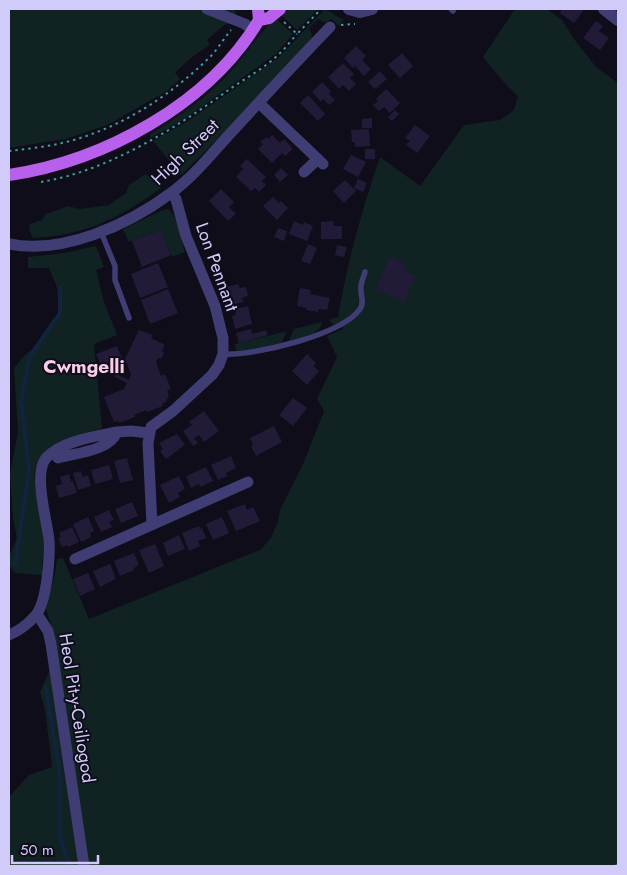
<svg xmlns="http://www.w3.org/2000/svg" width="627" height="875" viewBox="0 0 627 875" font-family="Jost,sans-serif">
  <rect width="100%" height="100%" fill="#0f0d1a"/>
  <path fill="#102322" d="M9,9H234L236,12L232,23L224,25L207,40L210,45L193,56L175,73L180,79L167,91L107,125L65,139L9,148Z
    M291,9H318L297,30L280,14Z
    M325,9L344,20L339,26L331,19L325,23L318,19L309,28L312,35L311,39L237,120L181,175L153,141L188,121L278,58Z
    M515,9H547L562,20L574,39L596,67L618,83V866H9V797L29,775L52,767L45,710L40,692L56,656L53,632L46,609L55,574L57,559L63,558L89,619L260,550L271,538L278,521L280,510L303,464L324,411L317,399L337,357L327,336L343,329L342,325H334L329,320L338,317C347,263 362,209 380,157L420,186L464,125L500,120L514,110L518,96L508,87L483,57Z
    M275,18L293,34L277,53L186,118L151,138L149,135C178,117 208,97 231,71C246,54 259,34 275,18Z
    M146,174L161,188C118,219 86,235 33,238L29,230L30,224L42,220L46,214L68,206L80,209L109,205L126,193L129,185Z
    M168,209C179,217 181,240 185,252L172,257L161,230L129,242L123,229L163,210Z
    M96,246L104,267L96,270L104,302L117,335L94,344L102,428C88,433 56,440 45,451C23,473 43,510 43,536C44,549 42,562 42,575L15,573L9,565V557L17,538L13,518L10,474L18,431L14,368L24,356L42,341L50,323L59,312L57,287L49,268H28V257L64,253Z
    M322,322C321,335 300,337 289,341L294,329Z
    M287,331L282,342L278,345L241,351L236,350L235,344Z"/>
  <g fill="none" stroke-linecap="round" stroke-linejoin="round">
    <path stroke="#12243d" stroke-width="4" d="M15,565L29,470L21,401L30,356L60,313V288
      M46,688L60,776V838L70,866"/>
  </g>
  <path fill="#211b38" d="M562,9H580L583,11L574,23L560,13Z
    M596,21L603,26L599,31L609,38L600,50L583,38Z
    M356,46L366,56L362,60L371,69L364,76L355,66L353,68L344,58Z
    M402,53L413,66L400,78L388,65Z
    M343,63L354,74L350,78L356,84L349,91L343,85L339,89L328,77Z
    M380,71L387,79L375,89L368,82Z
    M322,82L331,91L329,94L335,100L329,105L323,99L321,102L312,92Z
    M386,89L400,103L390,113L384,107L379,111L373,105L378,101L376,99Z
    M308,95L325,114L318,121L300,103Z
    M395,110L399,114L392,121L388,117Z
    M372,118V128H362V119Z
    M415,125L430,136L417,153L406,145L410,141L405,138Z
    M369,129L370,146L355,147V142H352L351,130Z
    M272,135L280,143L284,139L293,149L285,156L282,153L272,163L258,149L263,144L260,142L266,137L268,139Z
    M365,149H375V159H365Z
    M351,155L366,162L358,177L343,169Z
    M247,159L266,177L262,181L266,185L259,192L255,188L251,191L236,177L243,169L240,166Z
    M281,168L288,175L280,182L274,175Z
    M358,179L367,183L363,192L354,188Z
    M345,180L356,191L344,203L333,191Z
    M221,189L234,202L229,207L236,214L228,221L209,201Z
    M273,197L279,203L281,201L288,208L277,220L263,206Z
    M294,221L303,225L304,222L313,226L307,241L289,234Z
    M333,221L334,226H342V239H321V222Z
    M278,228L287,231L284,241L274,237Z
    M161,230L171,255L142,267L132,241Z
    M308,244L317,248L310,264L301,261Z
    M337,245L347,247L344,257L335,255Z
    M390,257L406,265L404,271L416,276L404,302L376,289Z
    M158,263L168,287L140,298L131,274Z
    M238,284L240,288L246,287L248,296L242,298L243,302L228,306L223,288Z
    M300,288L311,290L310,294L330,298L327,310L319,309L318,312L306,310V308L297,306Z
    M168,289L178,313L150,324L141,300Z
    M248,306L252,324L235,329L232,316L236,315L235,309Z
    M251,329L252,334L266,330L268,335L239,343L236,333Z
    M139,330L153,335L151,338L165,345L162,351L164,352L163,356L161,359L158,358L156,362L161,376L165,374L171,389L167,391L169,395L166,402L162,404L163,406L147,412L146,410L134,415L135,417L119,423L118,421L114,422L104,397L124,389L127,383L115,377L112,368L106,370L105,367L102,368L96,354L117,346L123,361L119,362L120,365L115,367L118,375L129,380L131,374L125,359Z
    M307,354L316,363L313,366L319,371L307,385L292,371Z
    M293,398L307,408L293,426L279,415Z
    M204,411L219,431L204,442L199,435L194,438L198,443L193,446L183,431L192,425L189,422Z
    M274,426L282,442L256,456L251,446L253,445L250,438Z
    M177,434L185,445L166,459L160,451L163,449L159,443Z
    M231,456L236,468L226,473L227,476L218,480L211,465Z
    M127,458L133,480L120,483L114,461Z
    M109,465L113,479L95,484L91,470Z
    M206,467L213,481L200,487L199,484L191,488L186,476Z
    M81,471L83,477L88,475L91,486L78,490L73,473Z
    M69,474L71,482L73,481L77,493L59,498L56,486L62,484L60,477Z
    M179,476L185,489L178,493L180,497L169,503L160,485Z
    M132,502L138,516L121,523L115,509Z
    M245,504L247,510L253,507L260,521L236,531L227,511Z
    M109,510L114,520L109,522L112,527L101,532L94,517Z
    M88,517L94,531L90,533L91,537L81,542L73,524Z
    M222,517L229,533L213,540L206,524Z
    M199,526L200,529L202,528L206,538L198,541L200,546L189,551L182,533Z
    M72,527L79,542L68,547L67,545L62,547L58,538L61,537L59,533Z
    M179,535L185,549L168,556L163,543Z
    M155,544L164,566L149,573L139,550Z
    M134,553L139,565L134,568V570L120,576L114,561Z
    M110,564L116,579L100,587L93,571Z
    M88,573L95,589L80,596L73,579Z"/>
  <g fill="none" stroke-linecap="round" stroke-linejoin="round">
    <path stroke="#399f99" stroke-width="2" stroke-dasharray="2.5 4" stroke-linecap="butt" d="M284,22L297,34L321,9
      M341,25L355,24
      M9,151C26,149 45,147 62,143C118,130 169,97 210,57C218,49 224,38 231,30
      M41,182C107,171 173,130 227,91C244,79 265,68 279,54C286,48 291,40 297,34
      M615,866L618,865"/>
    <path stroke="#3f3d73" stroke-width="5.5" d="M451,9L453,11
      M101,232L115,266V280L129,318
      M223,354C253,356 342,335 360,309C365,302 360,295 361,287C361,282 364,276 365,272"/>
    <path stroke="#3f3d73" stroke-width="11" d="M207,9L245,24L253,30
      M259,103L323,164
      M304,172L318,159
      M9,244C62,255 128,225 171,193C192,178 209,157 227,137C261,100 295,63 330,27
      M58,458C76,453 109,451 117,432L131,431L149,433
      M152,525L148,443L151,427L173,411L212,375L219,365L223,354V338L215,306L186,236L176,199L171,193
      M75,559L248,482
      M37,614L48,631L51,644L84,866
      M9,635C19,631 29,623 36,615C47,601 50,558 49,540C47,520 33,474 46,458C61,441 97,436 117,432"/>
    <path stroke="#3f3d73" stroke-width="12" d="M349,9L360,12L372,9
      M604,9L618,20"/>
    <path stroke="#b85fec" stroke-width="12" d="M259,20L269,18L280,9
      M9,175C104,161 209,104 259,20L258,9"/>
  </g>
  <g text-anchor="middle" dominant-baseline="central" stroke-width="4" stroke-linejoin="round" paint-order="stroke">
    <g font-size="18" fill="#d1cbf9" stroke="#0f0d1a">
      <text transform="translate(185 152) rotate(-44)">High Street</text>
      <text transform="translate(217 267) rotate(70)">Lon Pennant</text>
      <text transform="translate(77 708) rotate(81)">Heol Pit-y-Ceiliogod</text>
    </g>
    <g font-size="19" font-weight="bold" fill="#f9cde9" stroke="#0f0d1a">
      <text x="84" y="366">Cwmgelli</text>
    </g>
  </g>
  <rect width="627" height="875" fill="none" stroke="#d1cbf9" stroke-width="20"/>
  <path d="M12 855v8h86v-8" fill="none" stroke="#d1cbf9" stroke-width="2.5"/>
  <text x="20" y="855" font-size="15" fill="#d1cbf9" stroke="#0f0d1a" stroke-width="4" paint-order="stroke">50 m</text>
</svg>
